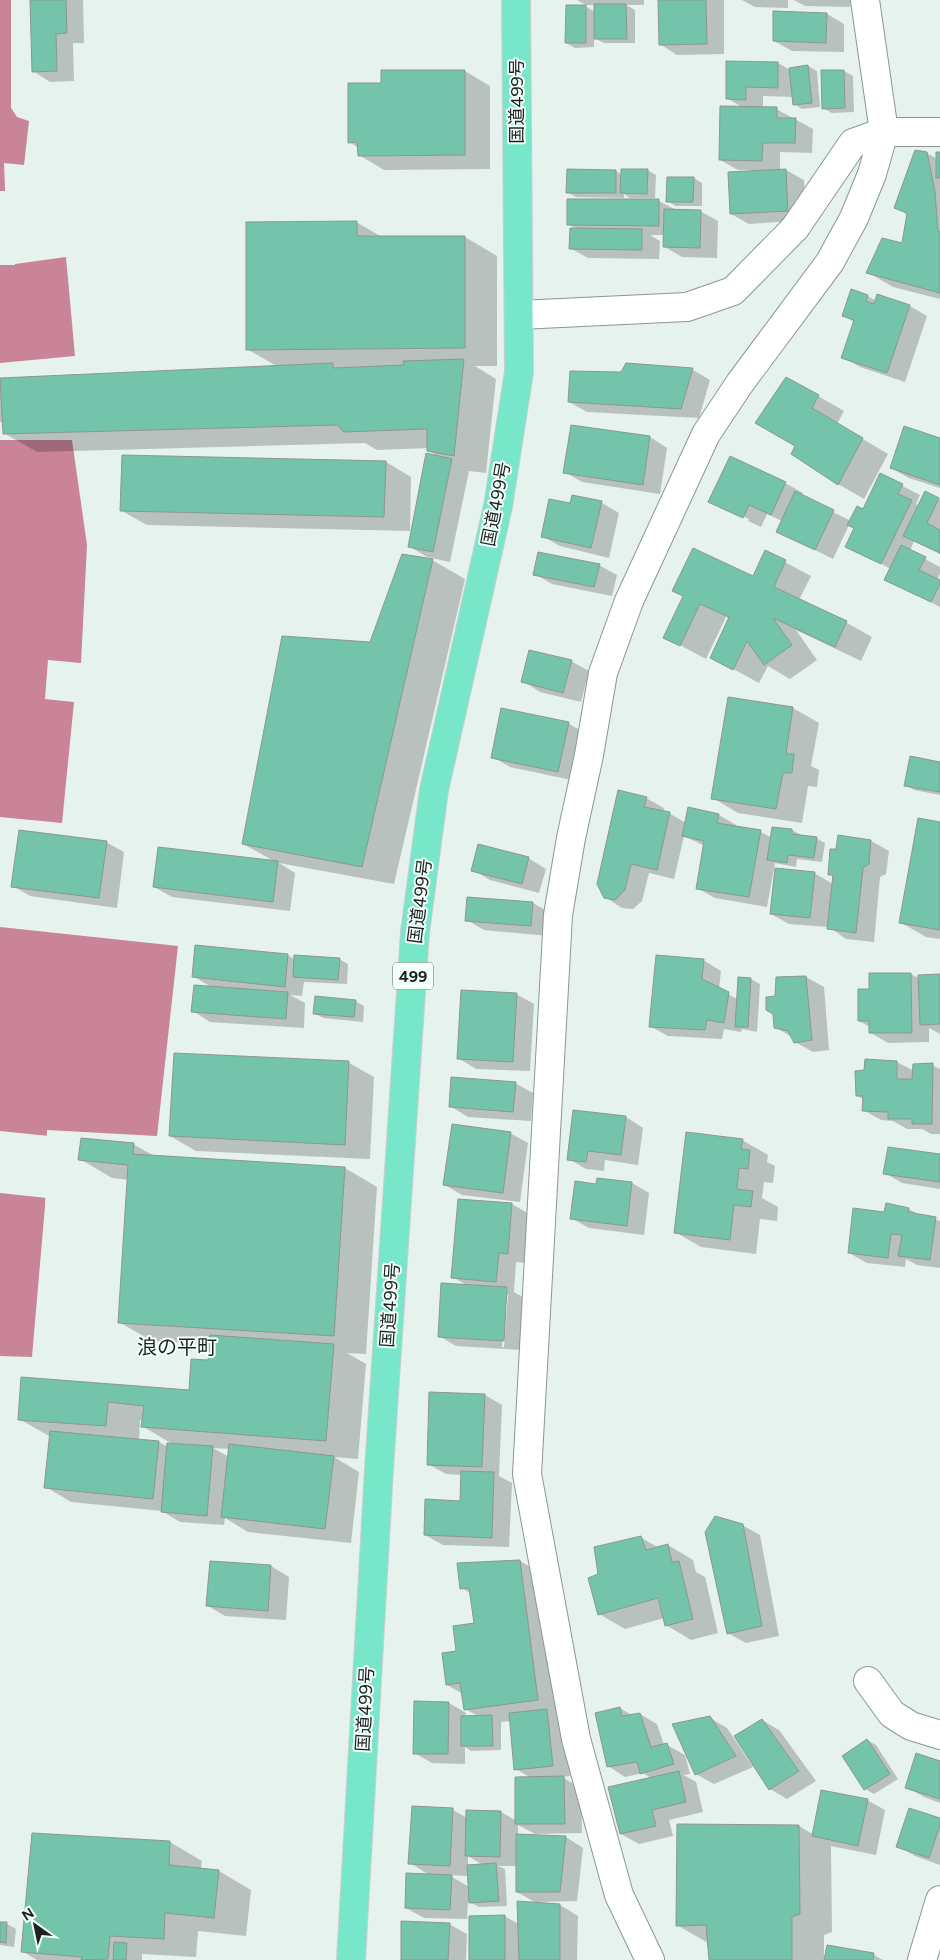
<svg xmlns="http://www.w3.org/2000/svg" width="940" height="1960" viewBox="0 0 940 1960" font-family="Figtree,'Noto Sans JP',sans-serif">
  <rect width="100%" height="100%" fill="#e6f2ed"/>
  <path fill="#c98498" d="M0,0H11V108L17,117L29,121L24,165L4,163L8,265L66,257L75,356L0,363Z
    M0,440H72L87,545L81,663L48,660L45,699L74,702L62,823L0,817Z
    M0,927L178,946L157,1136L47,1130L45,1206L32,1357L0,1356Z"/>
  <path fill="#e6f2ed" d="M0,191H8L10,263L15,262V265H0Z
    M0,1131L49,1136L47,1198L0,1193Z"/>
  <path fill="#0003" fill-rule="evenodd" d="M31,0H83L84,43H73L74,81L50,82L33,71Z
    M577,0H644V5H626L635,10V43H604L594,38V47L575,48L566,43L585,6L595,12V5H586Z
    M659,0H724V54L677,55L660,44Z
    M742,0H788V8L755,7Z
    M794,0H851L850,7L805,6Z
    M827,14L844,24V52L792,51L774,41Z
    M778,63L790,70L808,66L817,71L820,107L802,109L794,104L793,97L763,96V108L776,109L813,129L812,153L780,152V171L786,170L804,180L806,220L749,224L731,214L753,170H738L720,160L743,108L727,98Z
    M465,71L490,86V169L384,170L359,155V148L349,142L382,84Z
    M822,71H844L853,76L854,112L832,113L823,108Z
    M927,153L937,159L940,153V299L893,287L867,272L903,244L908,215L895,207Z
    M647,170L656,175L655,198H630L624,194V198L576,197L567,192L568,171H616L622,175Z
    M694,178L702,183V206H676L667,201Z
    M659,201L676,210L700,211L718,221L717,258L682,257L665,247V235H650L660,241L659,259L588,258L570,248L579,230L568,224Z
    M356,222L382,237H465L497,256V366H475L496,379L486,473L469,471L450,562L427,557L409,546L439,457L429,451V448L377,450L365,443L37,452L4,433V422H0V379L278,367L247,349Z
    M868,296L876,301L910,306L927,316L905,382L860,367L842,357L854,322L844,316Z
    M627,364L693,370L710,380L699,418L587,412L569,402L622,373Z
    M818,396L844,411L837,424L888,454L864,499L838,484L797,446L757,423Z
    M650,437L667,448L660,494L582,482L565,472Z
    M940,439V488L909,478L891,468Z
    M386,462L411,477L410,531L147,525L122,511Z
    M881,475L920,495L916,504L919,506L925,493L940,500V554L914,541L910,551L940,567V574L937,580L940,582V607L886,579L891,569L847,546L855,528L849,525L833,559L777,531L782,521L767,514L761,527L748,521L749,519L726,509V511L710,501L785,483L803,493L801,496L851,521L864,510Z
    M602,503L619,513L609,558L560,546L542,536Z
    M766,552L811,576L799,600L847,623L872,637L861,661L796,630L817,660L790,679L768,666L759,683L711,657L730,619L726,617L706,659L665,637L684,596L753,578Z
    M432,560L465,579L394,884L279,863L295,873L290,911L172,897L154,887L276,862L243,844L371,643Z
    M599,565L617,575L612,596L552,584L535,574Z
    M571,661L589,671L581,702L540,692L523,681Z
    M729,698L793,708L819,723L811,766L819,770L817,787L808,786L802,823L738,813L713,798Z
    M568,723L586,734L576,781L510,767L493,757Z
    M940,763V795L914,790L906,785Z
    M646,798L664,808L663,812L669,813L686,823L689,808L719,815L736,825V827L761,832L772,838L792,830L801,835L816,838L825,843L822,862L797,859L796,867L775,863L767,907L715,898L697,888L705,846L684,836L674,879L649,873L642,901L633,909L622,908L605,897Z
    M940,823V939L926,937L900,922Z
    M839,837L871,841L889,851L886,874L880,877L874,942L846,939L829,927L789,924L771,914L814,873L833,884L834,877L829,874L838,851Z
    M106,842L124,852L117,908L30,896L13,886Z
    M528,858L546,869L539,893L490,880L473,870Z
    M533,903L550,913L549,936L484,930L467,920Z
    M288,955L295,960L339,959L348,964L347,984L304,982L302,996L290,995L305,1003L304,1028L210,1022L193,1011L213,988L193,976Z
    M703,960L721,971L719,989L737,999L739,978L751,979L760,984L757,1032L742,1029L741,1032L724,1029L722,1039L668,1036L650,1026Z
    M911,974L920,979L940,975V1034L929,1028V1042L888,1043L871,1033L870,1027L859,1021L870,991Z
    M806,977L824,987L829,1050L813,1052L795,1042L792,1037L775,1027L776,997Z
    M516,994L534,1004L530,1071L476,1069L458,1058Z
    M355,1001L364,1006L363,1022L323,1018L314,1013Z
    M866,1060L897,1062L914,1071L932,1065L940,1069V1134H931L922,1129H907L893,1121L881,1120L863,1110L864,1099L857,1096L866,1072Z
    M349,1063L374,1077L370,1159L196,1151L170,1136Z
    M515,1083L533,1093L531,1121L468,1117L450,1106Z
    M626,1117L643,1128L638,1165L605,1160L604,1171L586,1169L569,1159Z
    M510,1133L528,1143L520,1202L462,1195L445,1185Z
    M742,1140L768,1155L767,1162L775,1166L773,1183L764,1182L762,1198L778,1207L777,1221L760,1219L756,1254L701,1247L675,1232Z
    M133,1144L154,1156L345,1168L377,1187L366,1354L347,1353L366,1364L358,1459L334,1457L359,1472L351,1543L248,1532L225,1518L224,1525L180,1522L162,1511L71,1502L46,1487L51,1437L19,1419L22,1379L190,1391L209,1362L211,1344L152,1341L119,1322L129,1180L112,1178L80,1159ZM140,1420H143L142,1426L174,1445L168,1447L159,1442L139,1440ZM213,1448L230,1449L229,1457Z
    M940,1156V1189L902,1183L885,1173Z
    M632,1183L649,1193L644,1235L589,1228L571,1218L597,1185Z
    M512,1204L529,1214L525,1263L516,1262L514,1292L524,1298L521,1350L456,1346L439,1336L468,1286L453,1277ZM505,1295H508L504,1347H502Z
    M887,1204L909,1209L921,1216L940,1221V1268L917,1265L906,1259L905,1267L867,1263L849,1253L885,1213Z
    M485,1395L502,1405L499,1476L512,1483L509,1547L443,1545L425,1535L461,1502L462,1475L446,1474L428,1464Z
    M742,1525L760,1535L779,1636L746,1643L728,1633Z
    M640,1537L659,1548L668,1545L693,1560L696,1572L705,1577L718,1633L691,1640L666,1625L664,1618L625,1629L599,1614V1575Z
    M520,1561L546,1576L563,1714L555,1715L564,1720L570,1776L562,1777L581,1788L582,1833L535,1834L518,1825V1835L566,1837L583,1848L577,1901L538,1902V1904L560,1905L578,1916L577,1960H471L504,1916L519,1924L538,1904L517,1892V1866H498L505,1869L507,1906L479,1907L468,1901L467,1919L424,1918L406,1908L431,1876L410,1863L413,1807L453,1810L467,1818L501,1812L517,1821L531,1778L516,1769L511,1721L501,1722V1750L471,1751L465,1747V1764L432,1763L414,1753L449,1703L466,1713V1717L478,1716L465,1709L463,1694L447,1685L457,1652L476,1624L472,1594L461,1588ZM468,1856L471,1858L483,1865L468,1866ZM449,1875L469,1876V1887Z
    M211,1562L271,1566L289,1577L286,1620L225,1616L208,1606Z
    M620,1708L633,1716L640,1714L657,1724L664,1745H667L685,1755L690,1774L684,1775L696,1782L703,1812L669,1820L673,1836L639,1844L621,1834L651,1778L643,1773L625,1777L608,1766Z
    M710,1718L727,1728L753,1767L714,1784L696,1774Z
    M762,1720L779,1730L816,1781L787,1799L770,1789Z
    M867,1740L876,1745L898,1779L874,1794L865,1789L844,1756Z
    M940,1762V1803L924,1797L906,1787Z
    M867,1800L885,1810L876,1855L831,1846L832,1932L824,1935V1960H710L708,1943L677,1925L799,1826L814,1835Z
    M940,1820V1865L915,1856L898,1846Z
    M170,1842L202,1861L201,1869L219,1871L251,1890L246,1936L198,1931L196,1957L142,1954V1960H37L22,1951Z
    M0,1923L7,1924L16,1929L14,1947L0,1945Z
    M449,1924L467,1934L466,1960H403Z
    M874,1955L883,1960H825Z"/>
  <path fill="#73c4ab" stroke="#8c9793" d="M30,0H66L67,33L56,34L57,71L32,72Z
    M658,0H706L707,44L659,45Z
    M594,4H626L627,39H594Z
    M566,5H586V43H565Z
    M773,11L827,13L826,43L773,41Z
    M726,61L778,62V88L746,87V100L726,99Z
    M808,65L812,103L793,105L789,68Z
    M381,70H465V155L358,156L357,142L348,143V83H381Z
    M821,70H844L845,108L822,109Z
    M720,106L777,107V118H796L795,143H763L762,161L719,160Z
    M915,150L927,152L935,192L938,231H940V293L866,273L882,238L902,243L907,213L894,208Z
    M936,152H940V178H936Z
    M567,169L616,170V193H566Z
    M621,169H648L647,194L620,193Z
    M786,169L788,211L730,214L728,172Z
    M667,177H694L693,202H666Z
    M567,199H659V226L567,225Z
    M664,209L701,210L700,248L663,247Z
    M357,221V236H465V348L246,350V222Z
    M570,228L642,229V250L569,249Z
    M851,289L868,295L866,301L874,304L877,294L910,305L887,373L841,358L854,320L842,316Z
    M464,359L454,456L427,451V429L344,432L337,425L3,434L0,378L333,363V368L404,365L403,361Z
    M626,363L693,368L681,409L568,402L570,371L621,372Z
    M786,377L819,395L812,408L863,438L838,485L791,454L795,446L755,423Z
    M571,425L650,436L643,485L563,473Z
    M904,426L940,438V485L890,468Z
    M426,453L452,459L433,552L408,547Z
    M122,455L386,461L384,517L120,511Z
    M730,456L786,482L771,515L749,505L743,518L708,502Z
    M880,473L903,484L898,494L912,500L881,564L845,547L854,528L847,525L857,506L863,509Z
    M795,491L834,510L815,550L776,532Z
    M925,491L939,498L927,523L940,530V553L903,536Z
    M572,495L602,501L591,548L541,537L549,499L570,503Z
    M901,545L926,557L919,570L940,580V584L931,602L884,580Z
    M693,548L753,576L765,550L786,560L774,587L847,621L835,647L773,618L792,645L764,665L747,641L733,670L710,658L729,617L700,604L680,646L663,638L683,596L672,591Z
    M538,552L600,564L594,587L533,575Z
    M402,554L433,559L362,867L242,844L282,636L370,642Z
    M529,650L572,660L563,693L521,682Z
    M728,697L793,707L786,754H794L792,773H783L776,809L711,799Z
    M501,708L569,722L558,772L491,758Z
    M910,756L940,762V792L904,786Z
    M618,790L647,797L644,807L670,812L657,870L631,864L625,890L615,900L604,898L597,884Z
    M688,807L719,814L717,823L761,830L749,897L696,889L704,841L682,836Z
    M918,818L940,822V930L899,923Z
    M772,827L792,829V834L817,837L814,858L788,855L787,863L767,860Z
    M19,830L107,841L99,898L11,887Z
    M838,835L871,840L869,864L863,868L856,933L827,929L833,875H828L830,849H836Z
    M478,844L529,857L522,884L471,871Z
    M158,847L278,861L273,902L153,887Z
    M775,868L815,872L810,918L770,914Z
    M467,897L533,902L531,926L465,921Z
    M195,945L288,954L285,987L192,977Z
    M294,955L340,958L338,980L293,977Z
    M656,955L704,959L702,979L729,992L724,1023L707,1020L705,1030L649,1027Z
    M869,973H911L912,1033H869V1021H858V989H869Z
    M940,974V1024L920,1025L918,975Z
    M806,976L812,1040L794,1043L788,1031L774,1028L773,1014L766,1010V997L775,996L776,977Z
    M738,977L751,978L748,1027H735Z
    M194,985L288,992L286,1019L191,1012Z
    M461,990L517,993L513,1062L457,1059Z
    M315,996L356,1000L354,1017L313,1014Z
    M174,1053L349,1061L345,1145L169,1136Z
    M865,1059L897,1061V1079H912L913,1064L933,1063L932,1124H912V1119H888V1112L862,1111L863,1096H856L855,1071L864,1070Z
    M451,1077L516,1082L513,1112L449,1107Z
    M573,1110L626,1116L621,1155L588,1151L586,1162L567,1160Z
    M452,1124L511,1132L503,1193L443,1185Z
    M686,1132L743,1139L741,1149L750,1150L748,1169L739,1168L737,1189L753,1191L751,1207L734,1205L730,1240L674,1233Z
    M81,1138L134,1143L133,1154L345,1167L334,1336L118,1323L128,1165L78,1160Z
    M888,1147L940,1154V1182L883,1174Z
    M597,1178L632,1182L627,1226L570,1219L575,1181L596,1184Z
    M458,1199L512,1203L508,1254L499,1253L496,1282L451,1278Z
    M886,1203L909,1208L908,1212L936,1217L930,1260L898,1256L902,1235L891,1234L888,1258L848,1253L853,1208L884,1212Z
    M441,1283L507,1287L504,1341L438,1337Z
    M210,1335L334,1344L326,1441L141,1427L144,1406L108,1402L106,1426L18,1420L21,1377L189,1390L191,1359L208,1360Z
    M429,1392L485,1394L482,1467L427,1465Z
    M50,1431L159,1441L153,1499L44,1488Z
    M167,1443L213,1446L207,1516L161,1512Z
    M229,1444L334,1456L325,1529L221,1517Z
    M461,1471L494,1472L492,1538L424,1535L425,1499L460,1501Z
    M715,1516L743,1524L762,1626L727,1634L705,1532Z
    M641,1536L646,1550L668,1544L672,1562L679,1561L693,1619L665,1626L658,1598L598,1615L588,1578L598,1574L594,1547Z
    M520,1560L538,1700L464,1710L460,1683L446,1685L442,1653L456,1651L453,1626L474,1623L469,1588L460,1589L457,1563Z
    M210,1561L271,1565L268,1611L206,1606Z
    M414,1701L449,1702L448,1754H413Z
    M620,1707L622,1716L640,1713L651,1747L667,1743L674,1764L640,1774L637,1762L607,1767L595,1713Z
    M547,1709L553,1766L514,1770L509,1713Z
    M492,1715L493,1746H461V1716Z
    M710,1716L736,1756L695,1775L672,1724Z
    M762,1719L799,1771L769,1790L734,1736Z
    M867,1739L890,1774L864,1790L842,1756Z
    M916,1753L940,1761V1799L905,1788Z
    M679,1771L686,1802L652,1810L656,1826L620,1834L608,1787Z
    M564,1776L565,1824H515V1777Z
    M821,1790L868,1799L858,1846L812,1836Z
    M412,1806L453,1808L450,1866L408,1864Z
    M909,1808L940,1818V1825L929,1858L896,1847Z
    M466,1810L501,1811L500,1857L465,1856Z
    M677,1824L799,1825L800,1914L792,1917V1960H709L706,1925L676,1926Z
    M32,1833L170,1841L169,1865L219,1870L214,1918L165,1913L164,1939L110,1936L108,1959L81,1960L82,1957L21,1952Z
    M516,1834L566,1836L560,1892H516Z
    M496,1863L499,1901L469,1903L467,1865Z
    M406,1873L452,1875L450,1910L405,1908Z
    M517,1901L560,1904V1960H519Z
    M505,1915V1960H469V1916Z
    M401,1921L450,1923L448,1960H401Z
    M0,1922H7L6,1943L0,1942Z
    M114,1942L127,1943L126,1960H113Z
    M827,1945L874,1953L873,1960H824Z"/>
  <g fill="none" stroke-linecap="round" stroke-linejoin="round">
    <defs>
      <path id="minor" d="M795,228L853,143L884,132H940
        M868,1681L892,1714L911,1726L940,1735
        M650,1960L619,1895L576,1739L527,1474L558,915L571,838L589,755L603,673L629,601L706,434L740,383L830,262L854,218L872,174L884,132L865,0
        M922,1960L940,1900"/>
      <path id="tertiary" d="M519,315L687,307L733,291L795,228"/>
      <path id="trunk" d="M351,1960L379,1469L415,932L434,790L498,506L519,372L516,0"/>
    </defs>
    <use href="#minor" stroke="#8c9793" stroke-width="30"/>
    <use href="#tertiary" stroke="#8c9793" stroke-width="30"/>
    <use href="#trunk" stroke="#cdcece" stroke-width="30"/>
    <use href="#minor" stroke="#fff" stroke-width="28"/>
    <use href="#tertiary" stroke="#fff" stroke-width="28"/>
    <use href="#trunk" stroke="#78e6c8" stroke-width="28"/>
  </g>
  <g text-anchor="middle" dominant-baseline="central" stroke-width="4" stroke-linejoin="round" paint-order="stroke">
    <rect fill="#f3fffb" stroke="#5d6462" stroke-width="1" x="393" y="962.5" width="40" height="27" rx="4"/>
    <g font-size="16" font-weight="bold" fill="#1d2120">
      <text x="413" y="976">499</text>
    </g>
    <g font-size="18" fill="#1d2120" stroke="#f3fffb">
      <text transform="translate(517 101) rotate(-90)">国道499号</text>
      <text transform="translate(496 504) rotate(-79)">国道499号</text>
      <text transform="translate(420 901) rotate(-83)">国道499号</text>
      <text transform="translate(390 1305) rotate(-86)">国道499号</text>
      <text transform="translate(365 1709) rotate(-87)">国道499号</text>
    </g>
    <g font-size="20" fill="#1d2120" stroke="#f3fffb">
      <text x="177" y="1347">浪の平町</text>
    </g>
  </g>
  <g transform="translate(35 1925) rotate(327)" stroke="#f3fffb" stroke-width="4" paint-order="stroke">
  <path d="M0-4L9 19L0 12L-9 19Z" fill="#1d2120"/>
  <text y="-8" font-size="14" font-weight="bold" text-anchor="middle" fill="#1d2120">N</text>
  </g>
</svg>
